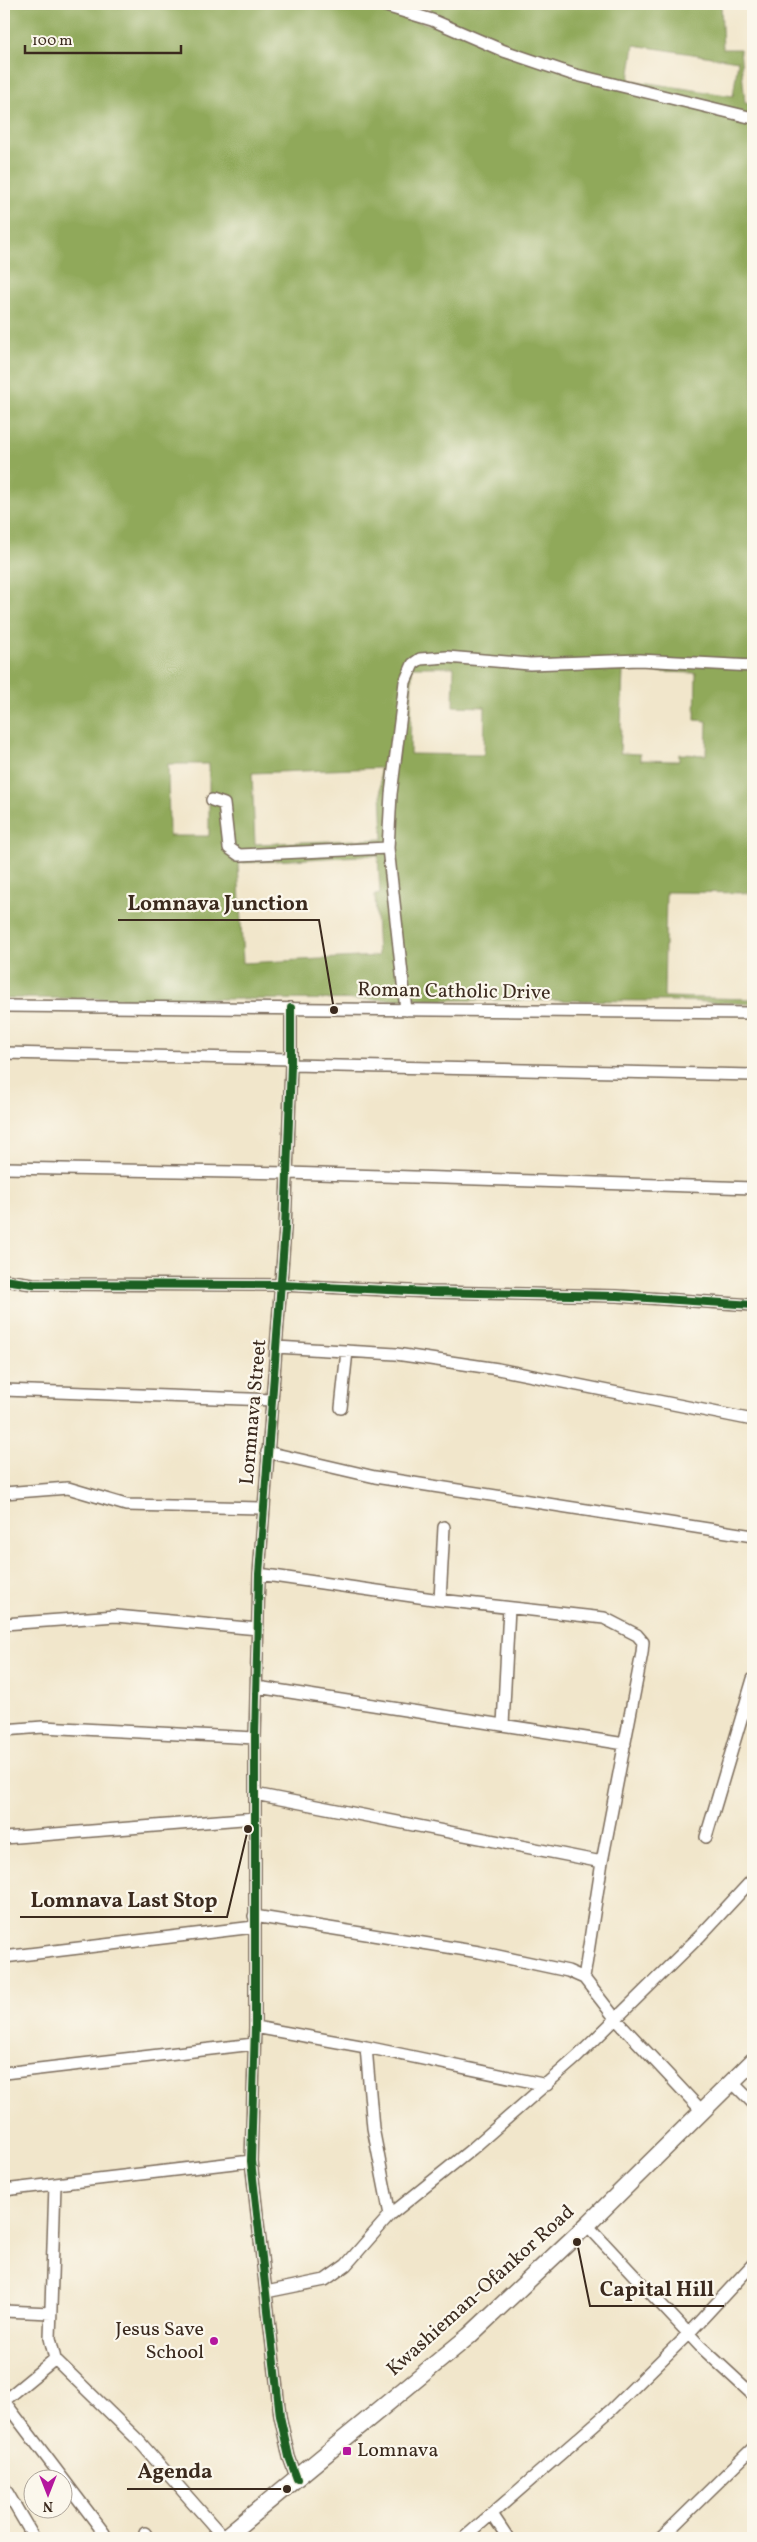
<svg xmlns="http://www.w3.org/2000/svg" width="757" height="2542" viewBox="0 0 757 2542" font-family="Vollkorn,serif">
  <rect width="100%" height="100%" fill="#fbf7ec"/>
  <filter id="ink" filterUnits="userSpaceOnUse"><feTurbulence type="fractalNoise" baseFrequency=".02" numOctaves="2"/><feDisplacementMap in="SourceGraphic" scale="10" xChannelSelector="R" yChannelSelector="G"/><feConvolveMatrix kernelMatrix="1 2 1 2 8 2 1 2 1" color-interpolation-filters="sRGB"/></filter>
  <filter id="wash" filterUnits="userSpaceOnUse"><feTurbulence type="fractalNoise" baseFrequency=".0096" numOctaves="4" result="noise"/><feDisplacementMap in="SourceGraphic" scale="20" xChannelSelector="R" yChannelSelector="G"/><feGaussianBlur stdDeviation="1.12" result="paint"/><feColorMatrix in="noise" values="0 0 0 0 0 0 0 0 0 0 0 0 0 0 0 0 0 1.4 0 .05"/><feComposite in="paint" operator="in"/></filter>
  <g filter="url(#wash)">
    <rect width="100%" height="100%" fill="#f1e6cb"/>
    <path fill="#90a95a" stroke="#666a3c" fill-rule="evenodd" d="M4,4H360L431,25V4H721L723,49H740L745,103L753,105V893L666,892L664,997L753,999V1004L683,1001L4,998ZM634,45L738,61L733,96L629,80ZM412,667H454L453,706L485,707L484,755L410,754ZM623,671L696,673L695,720L707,721L706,755L679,754V761L640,760V754L620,753ZM168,764H209V836H169ZM380,768L383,839L255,844L252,773ZM378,855L380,894L375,895L378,956L243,963L238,863Z"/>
  </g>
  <g filter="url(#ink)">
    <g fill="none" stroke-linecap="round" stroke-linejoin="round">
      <defs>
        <path id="minor" d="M379,4L432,20L504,51L572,74L753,118
          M212,800L224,804L229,848L239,855L388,848
          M4,1006L753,1013
          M291,1008V1065L285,1229L259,1574L255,1738V2027L251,2161L280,2416L289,2457L297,2479
          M406,1010L388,848L391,794L405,682L413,664L420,659L447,657L530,664L639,660L753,666
          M4,1053L291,1059
          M291,1065L753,1075
          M4,1168L288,1173L753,1188
          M4,1280L33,1284L281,1285L430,1292L617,1296L753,1305
          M276,1347L396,1354L498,1369L753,1420
          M4,1390L272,1400
          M341,1408L347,1351
          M267,1452L375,1477L753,1536
          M4,1493L68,1488L126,1505L262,1508
          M259,1574L440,1600L604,1618L637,1635L643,1642L642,1653L602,1862L584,1978
          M440,1600L444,1527
          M4,1624L116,1616L258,1629
          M257,1687L625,1744
          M503,1725L509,1608
          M4,1730L43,1727L255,1738
          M255,1794L602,1862
          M706,1837L753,1679
          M4,1838L255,1818
          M254,1916L479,1952L568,1971L584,1978L615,2018L702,2111
          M4,1957L254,1927
          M255,2027L366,2047L547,2085
          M366,2047L373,2128L390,2215
          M4,2073L254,2044
          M733,2083L753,2103
          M55,2185L50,2338L55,2359L138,2440L224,2538
          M4,2190L251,2161
          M587,2225L700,2346L753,2395
          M266,2292L325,2280L346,2265L390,2215L472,2149L577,2057L700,1936L753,1879
          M4,2311L51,2313
          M4,2401L104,2533
          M4,2401L55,2359
          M4,2487L34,2538
          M492,2514L508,2538
          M145,2533L148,2538
          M464,2538L611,2410L688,2334L753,2264
          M661,2538L753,2448"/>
        <path id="secondary" d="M224,2538L469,2336L587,2225L753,2061"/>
      </defs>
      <use href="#minor" stroke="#7b6c5b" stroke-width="14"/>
      <use href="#secondary" stroke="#7b6c5b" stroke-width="19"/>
      <use href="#minor" stroke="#fff" stroke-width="11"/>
      <use href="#secondary" stroke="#fff" stroke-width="16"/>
      <defs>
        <path id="cycleway" d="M291,1008V1065L285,1229L259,1574L255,1738V2027L251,2161L280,2416L289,2457L297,2479
          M4,1280L33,1284L281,1285L430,1292L617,1296L753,1305"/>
      </defs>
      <use href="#cycleway" stroke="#fbf7ec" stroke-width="11"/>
      <use href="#cycleway" stroke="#1b5e20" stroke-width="8"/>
    </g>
  </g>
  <g fill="#b5179e" stroke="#fbf7ec" stroke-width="2">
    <circle cx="214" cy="2341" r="5"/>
    <rect x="342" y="2446" width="10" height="10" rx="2.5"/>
  </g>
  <g text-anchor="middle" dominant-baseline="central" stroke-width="4.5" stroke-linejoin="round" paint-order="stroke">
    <g font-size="20" fill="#3b2a1e" stroke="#fbf7ec">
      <text transform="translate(454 992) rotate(1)">Roman Catholic Drive</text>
      <text transform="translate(254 1412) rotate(-85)">Lormnava Street</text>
      <text transform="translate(481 2291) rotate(-42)">Kwashieman-Ofankor Road</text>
    </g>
    <g font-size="20" fill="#3b2a1e" stroke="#fbf7ec" text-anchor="end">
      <text x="204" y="2330">Jesus Save<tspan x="204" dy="23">School</tspan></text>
      <text x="357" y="2451" text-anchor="start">Lomnava</text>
    </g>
  </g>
  <path fill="none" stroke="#3b2a1e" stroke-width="2" d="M334 1010L319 920H118M248 1829L227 1917H20M577 2242L590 2306H724M287 2489L222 2489H127"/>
  <g fill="#3b2a1e" stroke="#fbf7ec" stroke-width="2">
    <circle cx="334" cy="1010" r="5"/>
    <circle cx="248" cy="1829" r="5"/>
    <circle cx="577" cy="2242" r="5"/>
    <circle cx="287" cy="2489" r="5"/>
  </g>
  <g font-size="21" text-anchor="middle" font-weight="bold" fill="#3b2a1e" stroke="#fbf7ec" stroke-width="4.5" stroke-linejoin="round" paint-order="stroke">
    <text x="218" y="910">Lomnava Junction</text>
    <text x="124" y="1907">Lomnava Last Stop</text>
    <text x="657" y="2296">Capital Hill</text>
    <text x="175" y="2478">Agenda</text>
  </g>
  <rect width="757" height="2542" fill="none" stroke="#fbf7ec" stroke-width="20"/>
  <g transform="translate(48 2494) rotate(180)"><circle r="24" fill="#fbf7ec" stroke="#aea59a"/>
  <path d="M0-4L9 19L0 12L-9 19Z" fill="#b5179e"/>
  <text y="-8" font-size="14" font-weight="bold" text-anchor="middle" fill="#3b2a1e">N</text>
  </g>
  <path d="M25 45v8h156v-8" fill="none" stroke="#3b2a1e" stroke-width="2.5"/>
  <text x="32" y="45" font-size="15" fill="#3b2a1e" stroke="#fbf7ec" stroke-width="4" paint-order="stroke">100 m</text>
</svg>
